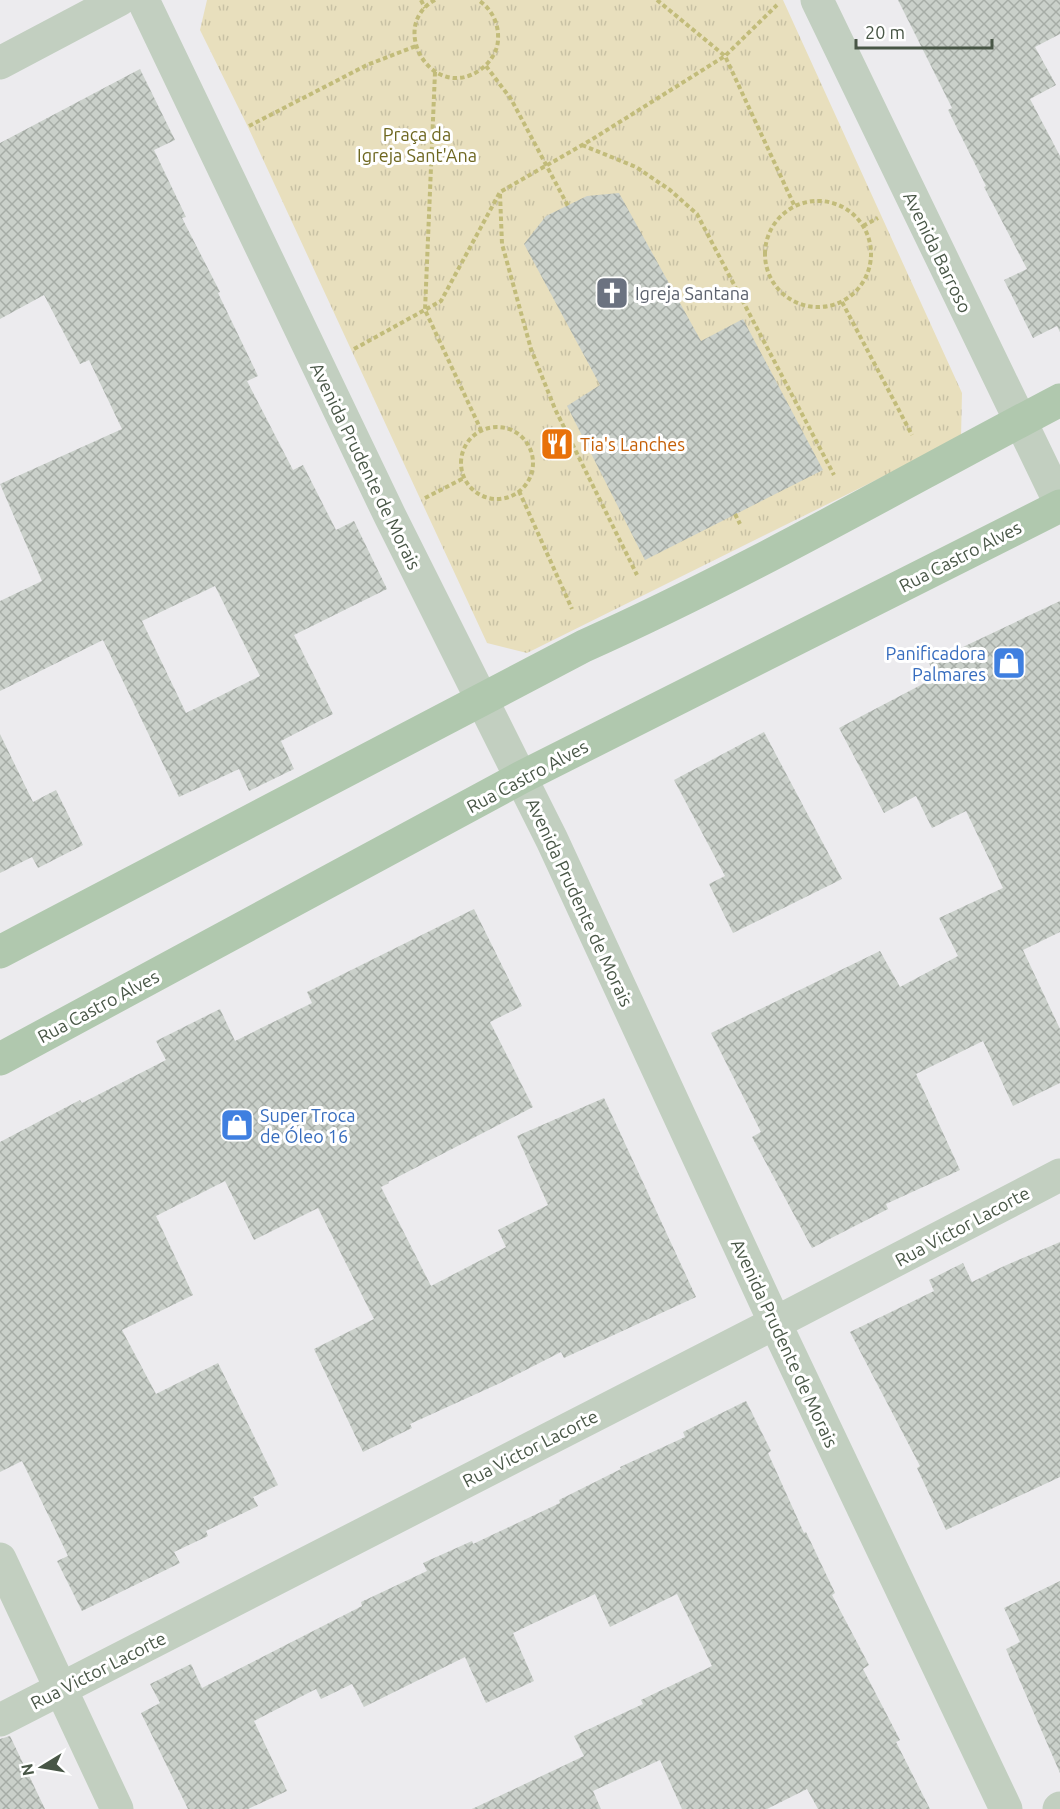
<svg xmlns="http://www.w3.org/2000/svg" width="1060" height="1809" viewBox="0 0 1060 1809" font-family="Ubuntu,sans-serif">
  <defs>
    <pattern id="grass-tufts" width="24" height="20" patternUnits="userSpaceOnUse" patternTransform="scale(1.5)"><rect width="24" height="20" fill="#e8dfbd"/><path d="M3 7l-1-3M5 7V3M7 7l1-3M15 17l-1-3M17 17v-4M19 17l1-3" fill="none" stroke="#c8c1a4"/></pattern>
    <pattern id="building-cross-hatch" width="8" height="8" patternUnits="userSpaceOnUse" patternTransform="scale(1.5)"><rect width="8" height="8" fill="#cad0ca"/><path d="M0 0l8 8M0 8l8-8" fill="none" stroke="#a6aca6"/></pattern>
  </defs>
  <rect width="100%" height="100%" fill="#ecebee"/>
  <path fill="url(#grass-tufts)" d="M207,0H783L962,393L961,438L527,653L487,643L248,127L200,30Z"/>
  <path fill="url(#building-cross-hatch)" fill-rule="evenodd" d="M898,0H1060V34L1035,47L1056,85L1030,99L1060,156V332L1057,326L1033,338L1004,280L1027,269L984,187L986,186L948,110L952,108Z
    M140,69L175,140L154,150L186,217L182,218L220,292L218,293L258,376L247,381L293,470L303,465L336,530L354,521L387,589L294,635L333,714L281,741L294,769L249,791L239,769L179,797L103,640L0,691V601L42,581L0,484L122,429L89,360L80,364L44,295L0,319V143ZM215,586L260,676L186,713L142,621Z
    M619,193L701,341L743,319L823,470L645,560L567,406L600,385L524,244L546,216L587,196Z
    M1060,601V932L1023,950L1060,1029V1083L1013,1106L983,1041L916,1074L960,1170L886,1204L888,1209L812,1248L752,1137L761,1132L711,1033L880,951L900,987L958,956L939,918L1003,888L966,811L932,828L916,796L884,813L839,728L936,677L929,663Z
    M764,732L842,879L733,933L709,884L725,876L674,780Z
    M0,734L33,802L56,790L83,845L38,868L32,857L0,873Z
    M474,909L522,1006L490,1022L533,1107L388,1182L389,1183L381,1187L431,1286L506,1247L498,1230L548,1205L517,1136L604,1098L696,1297L564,1358L561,1352L498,1384L410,1424L412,1428L363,1452L314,1349L374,1319L318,1208L254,1240L225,1181L156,1216L193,1295L122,1330L156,1394L218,1363L278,1485L253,1497L258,1506L206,1531L208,1536L174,1552L180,1563L82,1611L57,1561L68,1556L22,1461L0,1472V1142L80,1100L82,1103L166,1060L156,1041L220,1009L235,1041L312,1003L307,992Z
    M1060,1242V1477L946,1530L917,1468L920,1466L850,1332L934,1291L929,1280L963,1263L972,1282L1002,1267Z
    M746,1401L771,1451L768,1453L804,1533L806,1532L835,1593L832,1595L869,1665L863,1669L900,1740L896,1742L930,1809H818L807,1789L767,1809H682L660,1760L593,1791L601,1809H472L584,1756L574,1736L643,1704L641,1700L712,1666L677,1594L610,1627L595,1594L513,1633L534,1681L486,1703L465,1657L364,1707L352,1684L321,1699L316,1689L254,1721L287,1791L248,1809H188L141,1713L160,1703L150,1684L191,1664L202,1688L362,1606L361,1602L427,1571L423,1563L472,1541L473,1544L560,1503L559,1500L621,1469L620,1467L685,1437L683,1432Z
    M1060,1581V1773L1006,1649L1020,1642L1004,1608Z
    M10,1736L45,1809H0V1739Z"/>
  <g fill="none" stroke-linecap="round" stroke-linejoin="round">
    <path stroke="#c2bc7a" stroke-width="4" stroke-dasharray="4.5 3" stroke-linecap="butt" d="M421,0L425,8
      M435,0C387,26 432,103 480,70C490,63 498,51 498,39C499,23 491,8 478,0
      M657,0L725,56L795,207
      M486,66L511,99L568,206
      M435,72L425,310L481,430
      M249,126L367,65L416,46
      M582,145L636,167L670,190L697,214L834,475
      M500,194L502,244L531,349L555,409L637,575
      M765 254a53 53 0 1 1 106 0a53 53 0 1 1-106 0Z
      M863,226L878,218
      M842,302L912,435
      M354,349L441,301L500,192L591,140L725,56L777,5
      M461 463a36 36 0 1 1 72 0a36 36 0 1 1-72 0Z
      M519,491L572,609
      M425,498L464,478
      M735,514L740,524"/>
    <path stroke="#c2cfc0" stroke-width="33" d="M143,0L390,516L552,840L775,1323L1006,1809
      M817,0L1060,503
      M0,63L119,0
      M0,1559L117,1809
      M0,1720L775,1323L1060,1175
      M1059,1809L1060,1808"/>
    <path stroke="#b0c8ae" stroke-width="33" d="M0,952L584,646C747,573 902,483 1060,400
      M0,1059L522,777L1060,506"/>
  </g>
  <defs>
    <symbol id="church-square" viewBox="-11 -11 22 22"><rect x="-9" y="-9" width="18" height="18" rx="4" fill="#6b7280" stroke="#fff"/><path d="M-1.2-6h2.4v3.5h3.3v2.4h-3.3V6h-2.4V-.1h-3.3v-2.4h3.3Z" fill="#fff"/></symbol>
    <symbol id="restaurant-square" viewBox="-11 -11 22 22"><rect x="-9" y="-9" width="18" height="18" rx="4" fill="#e8710a" stroke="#fff"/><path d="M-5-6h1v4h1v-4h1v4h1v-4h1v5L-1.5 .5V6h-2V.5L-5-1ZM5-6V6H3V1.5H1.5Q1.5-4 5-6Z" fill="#fff"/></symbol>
    <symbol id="shop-square" viewBox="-11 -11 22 22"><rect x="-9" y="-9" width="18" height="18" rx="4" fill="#3f7fe0" stroke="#fff"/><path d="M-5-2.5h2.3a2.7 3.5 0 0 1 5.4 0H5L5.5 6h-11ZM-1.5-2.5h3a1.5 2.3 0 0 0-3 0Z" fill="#fff"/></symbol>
  </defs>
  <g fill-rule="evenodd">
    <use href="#church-square" x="593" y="274" width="38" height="38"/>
    <use href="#restaurant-square" x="538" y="425" width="38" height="38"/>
    <use href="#shop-square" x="990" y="644" width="38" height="38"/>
    <use href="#shop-square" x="218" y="1106" width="38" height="38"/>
  </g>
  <g text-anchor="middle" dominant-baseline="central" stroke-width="6" stroke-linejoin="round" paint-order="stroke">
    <g font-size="18" fill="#6e6720" stroke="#fff">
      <text x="417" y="134">Praça da<tspan x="417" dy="21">Igreja Sant'Ana</tspan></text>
    </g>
    <g font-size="18" fill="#485646" stroke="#fff">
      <text transform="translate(938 252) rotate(64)">Avenida Barroso</text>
      <text transform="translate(366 466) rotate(64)">Avenida Prudente de Morais</text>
      <text transform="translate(960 556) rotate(-27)">Rua Castro Alves</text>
      <text transform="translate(527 776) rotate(-28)">Rua Castro Alves</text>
      <text transform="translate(580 902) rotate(65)">Avenida Prudente de Morais</text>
      <text transform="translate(98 1006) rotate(-28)">Rua Castro Alves</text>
      <text transform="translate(962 1226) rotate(-28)">Rua Victor Lacorte</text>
      <text transform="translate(785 1343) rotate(65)">Avenida Prudente de Morais</text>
      <text transform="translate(530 1448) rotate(-27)">Rua Victor Lacorte</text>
      <text transform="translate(98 1670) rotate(-27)">Rua Victor Lacorte</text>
    </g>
    <g font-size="18" fill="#5b616d" stroke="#fff" text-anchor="start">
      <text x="635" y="293">Igreja Santana</text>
    </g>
    <g font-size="18" fill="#c56008" stroke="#fff" text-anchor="start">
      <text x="580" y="444">Tia's Lanches</text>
    </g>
    <g font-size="18" fill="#366cbe" stroke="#fff" text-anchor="end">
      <text x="986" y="653">Panificadora<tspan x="986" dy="21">Palmares</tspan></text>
      <text x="260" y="1115" text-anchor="start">Super Troca<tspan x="260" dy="21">de Óleo 16</tspan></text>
    </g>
  </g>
  <g transform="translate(42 1767) rotate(259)" stroke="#ffffff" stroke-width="4.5" paint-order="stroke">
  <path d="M0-4.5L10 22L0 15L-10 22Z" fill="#485646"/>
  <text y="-9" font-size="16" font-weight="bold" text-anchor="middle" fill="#485646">N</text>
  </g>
  <path d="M856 39v9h136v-9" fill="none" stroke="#485646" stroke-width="3"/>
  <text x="865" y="39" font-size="18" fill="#485646" stroke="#ffffff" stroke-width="4.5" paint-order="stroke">20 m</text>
</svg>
